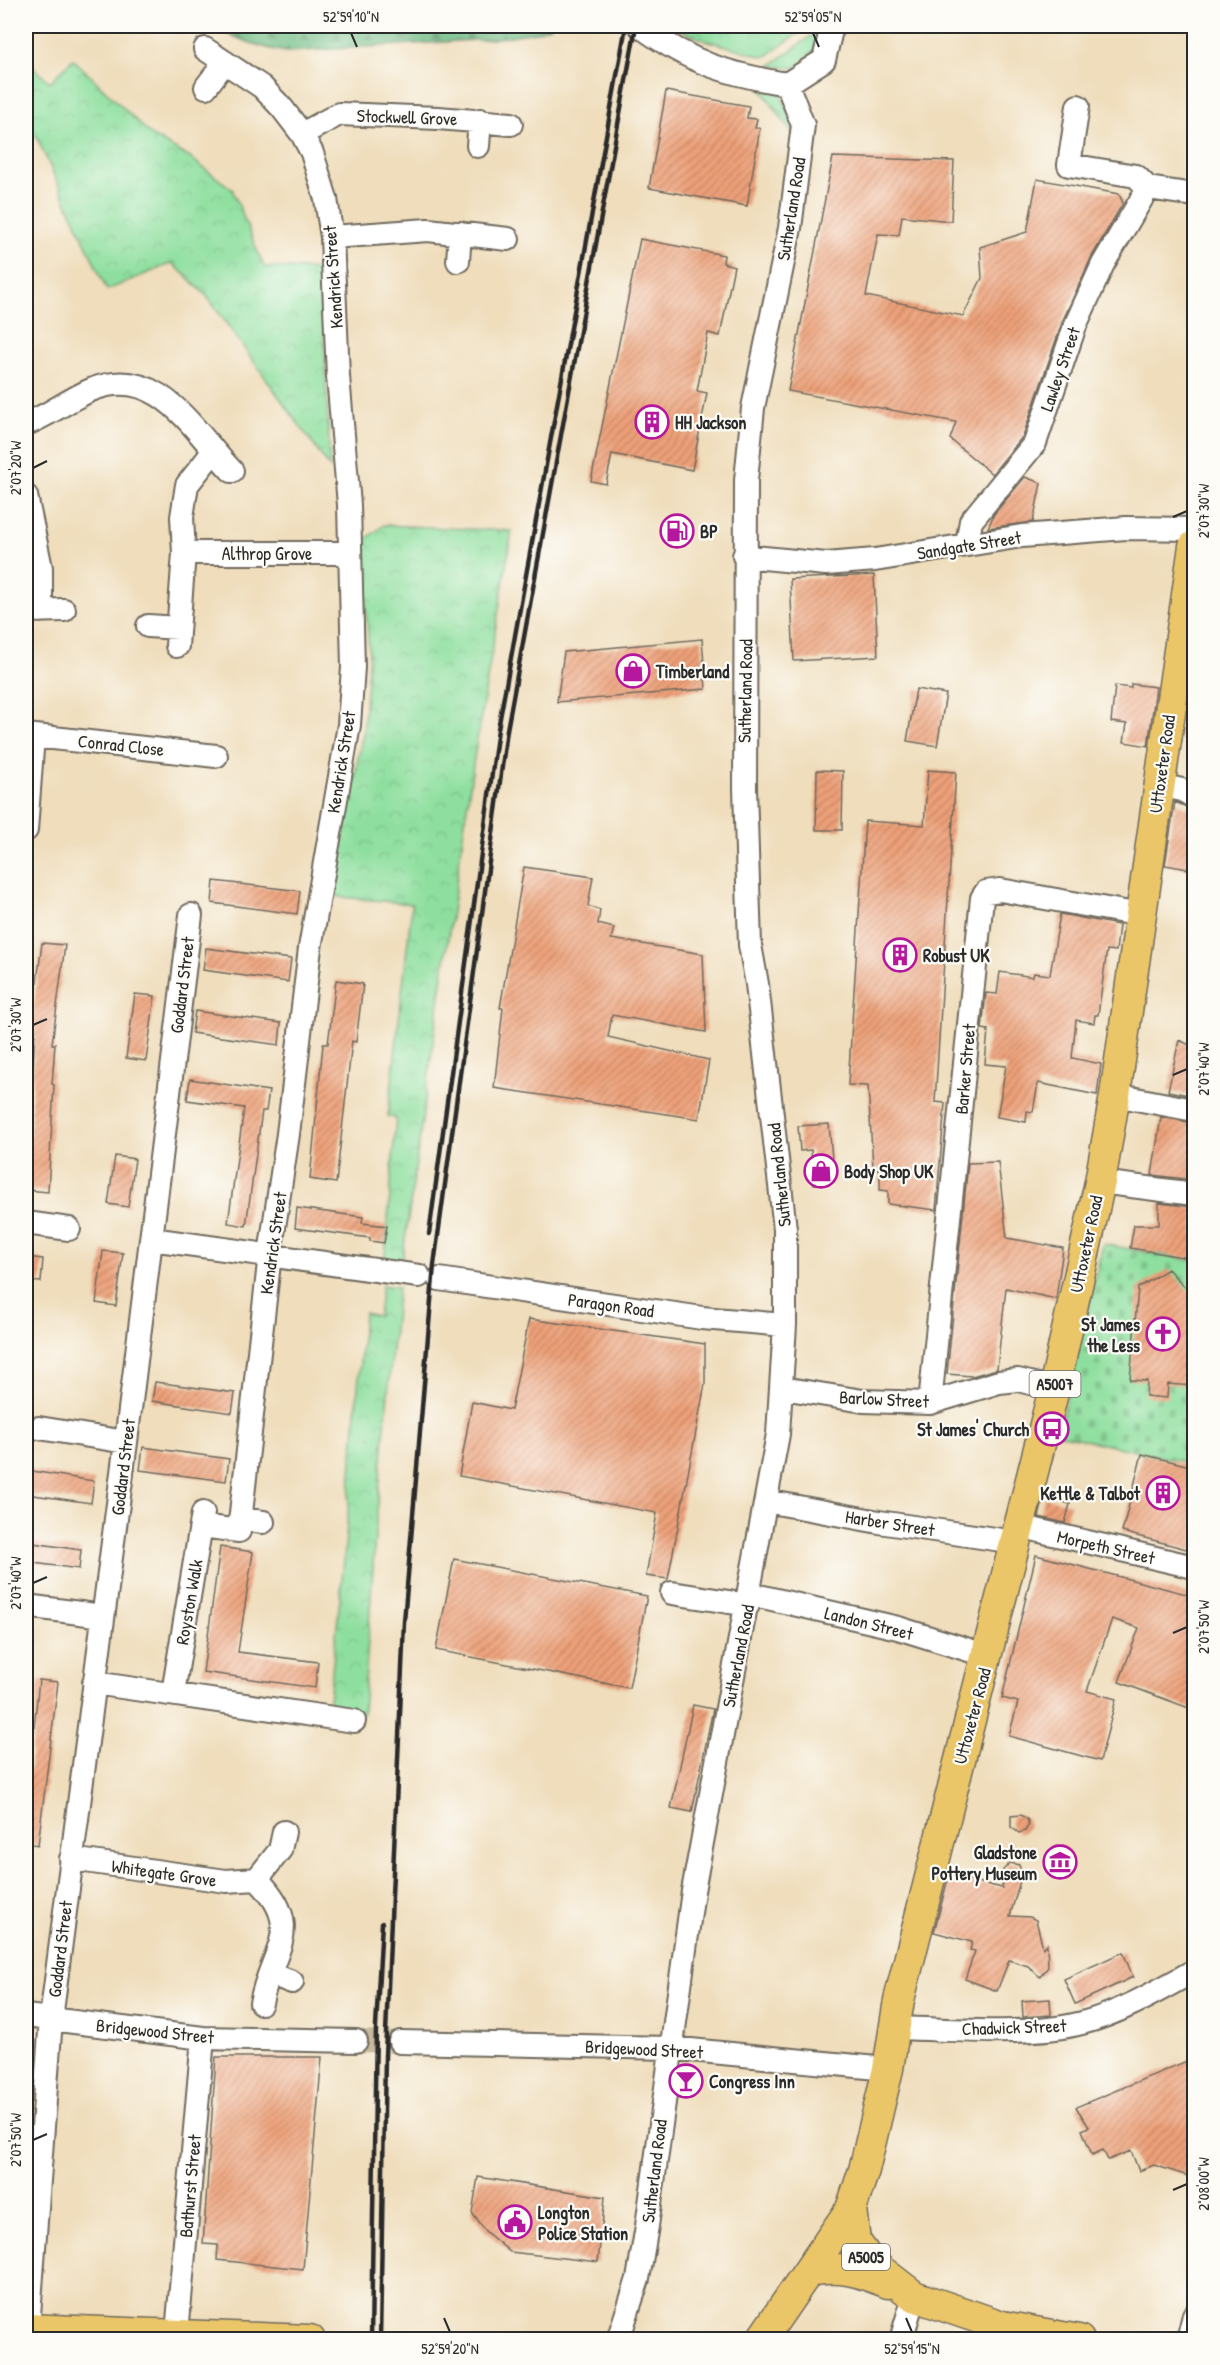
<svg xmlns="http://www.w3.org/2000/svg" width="1220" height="2365" viewBox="0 0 1220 2365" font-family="'Patrick Hand',sans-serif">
  <defs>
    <pattern id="grass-tufts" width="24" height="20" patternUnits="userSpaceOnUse" patternTransform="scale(1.5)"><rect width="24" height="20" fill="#8edf9f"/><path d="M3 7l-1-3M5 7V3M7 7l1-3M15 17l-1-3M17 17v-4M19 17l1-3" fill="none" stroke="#7bc089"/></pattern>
    <pattern id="forest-firs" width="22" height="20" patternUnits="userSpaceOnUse" patternTransform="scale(1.5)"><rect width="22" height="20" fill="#72be86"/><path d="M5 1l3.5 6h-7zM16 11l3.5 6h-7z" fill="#5e9b6e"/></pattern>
    <pattern id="cemetery-stones" width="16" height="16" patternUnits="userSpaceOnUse" patternTransform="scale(1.5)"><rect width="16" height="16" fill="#8edf9f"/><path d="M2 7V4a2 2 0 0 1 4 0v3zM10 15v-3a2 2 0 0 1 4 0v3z" fill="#7bc089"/></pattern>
    <pattern id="park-crowns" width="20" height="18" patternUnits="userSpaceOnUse" patternTransform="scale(1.5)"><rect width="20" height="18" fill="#8edf9f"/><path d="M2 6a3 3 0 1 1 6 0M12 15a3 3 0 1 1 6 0" fill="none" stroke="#7bc089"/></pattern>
    <pattern id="building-hatch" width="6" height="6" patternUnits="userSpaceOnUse" patternTransform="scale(1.5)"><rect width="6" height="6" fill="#eea179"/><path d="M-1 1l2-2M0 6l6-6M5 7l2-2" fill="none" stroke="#c18363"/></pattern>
  </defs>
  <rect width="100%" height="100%" fill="#fdfcf7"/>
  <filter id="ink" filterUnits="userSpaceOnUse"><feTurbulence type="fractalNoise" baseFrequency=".0167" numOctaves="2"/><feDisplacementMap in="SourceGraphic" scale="12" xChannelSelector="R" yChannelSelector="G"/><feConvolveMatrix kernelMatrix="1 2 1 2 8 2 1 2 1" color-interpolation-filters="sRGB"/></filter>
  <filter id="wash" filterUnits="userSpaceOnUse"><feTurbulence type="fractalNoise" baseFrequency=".008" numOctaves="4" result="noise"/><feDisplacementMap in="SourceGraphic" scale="24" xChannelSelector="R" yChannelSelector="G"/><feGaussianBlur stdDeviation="1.35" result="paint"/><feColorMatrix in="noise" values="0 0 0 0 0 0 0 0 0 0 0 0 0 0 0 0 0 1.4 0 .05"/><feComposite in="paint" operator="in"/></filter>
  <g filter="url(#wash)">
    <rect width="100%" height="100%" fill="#efddbb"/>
    <path fill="url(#grass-tufts)" stroke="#5c8565" stroke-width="1.5" d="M825,26L814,51L795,68L770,66Z
      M761,89L781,95L800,144Z"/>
    <path fill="url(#forest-firs)" stroke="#4e7458" stroke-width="1.5" d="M211,26H552L536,32L492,39L287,52C259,48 236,38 211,26Z"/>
    <path fill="url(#cemetery-stones)" stroke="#5c8565" stroke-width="1.5" d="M1103,1244L1194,1261V1464L1058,1434Z"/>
    <path fill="url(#park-crowns)" stroke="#5c8565" stroke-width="1.5" d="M673,26H809L765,57L698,38Z
      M73,59L152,136L190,158L232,189L264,267L321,270L330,468L206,295L172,263L107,290L26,114V61L50,82Z
      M384,525L512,531L474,758L402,1261L385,1258L396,1118L388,1117L412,904L332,896L363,733L369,654L362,542Z
      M382,1285L398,1287L376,1523L363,1713L328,1710L344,1560L364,1313L378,1316Z"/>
    <g id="blocks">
      <path fill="url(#building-hatch)" d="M666,91L749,106L747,118L757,119L755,128H760L747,206L649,188Z
        M833,157L954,161L951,221L902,216L899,235L878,234L866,296L963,316L982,278L980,247L1027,232L1037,179L1119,194L1123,203L1091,258L1063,320L1023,436L992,474L950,439L956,422L788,391Z
        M640,239L724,255L723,263L734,266L720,336L708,333L697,391L707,393L692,470L612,454L606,484L591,481Z
        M1025,477L1041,483L1033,522L988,528L994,514Z
        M874,575L878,656L794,661L790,579Z
        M702,639L706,689L557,702L564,652Z
        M1131,684L1156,687L1148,746L1124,742L1127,724L1111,722L1115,686L1131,688Z
        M916,689L946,694L937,746L907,741Z
        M817,770L843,771L842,830H816Z
        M928,770L956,772L935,1102L945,1103L936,1210L888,1204V1191L880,1190V1170L873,1167L868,1086L848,1085L865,821L924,825Z
        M1175,802L1194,810V870L1165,865Z
        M524,867L593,877L588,906L600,910L598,924L614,928L611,939L703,954L706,1032L612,1015L608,1037L709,1060L699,1119L494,1088L503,1008H500Z
        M214,881L300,891L297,914L212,903Z
        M1060,914L1119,925L1116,951L1107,950L1098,1015H1095L1094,1023L1076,1020L1072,1058L1101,1064L1097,1095L1038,1083L1033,1112L1027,1111L1026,1122L997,1117L1006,1066L985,1064L988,1030L982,1029L986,993L997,994L1000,972L1033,977L1034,973L1050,975Z
        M42,943L65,945L52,1044H55L52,1084L54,1085L48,1192L27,1190L35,1029L31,1028Z
        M206,948L291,959L288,982L203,970Z
        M336,980L363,984L356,1042L352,1041L336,1183L310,1179L323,1044H328Z
        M135,994L155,996L146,1061L126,1058Z
        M195,1011L281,1023L279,1045L192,1033Z
        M1179,1040L1194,1047V1096L1168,1091Z
        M190,1079L269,1091L266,1111H262L246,1226L228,1223L244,1108L187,1100Z
        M1161,1117L1194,1123V1180L1152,1175Z
        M829,1124L834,1182L814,1184L811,1150L800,1151L798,1126Z
        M115,1156L135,1159L128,1207L108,1204Z
        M998,1162L1007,1238L1063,1248L1056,1299L1006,1288L997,1369L972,1376L947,1374L968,1163Z
        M1159,1203L1194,1207V1259L1130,1248L1134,1225H1159Z
        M297,1208L363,1217L362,1223L387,1226L384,1243L370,1241V1238L295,1228Z
        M103,1251L123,1253L116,1306L96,1303Z
        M26,1257L43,1259L41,1282L26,1281Z
        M1168,1269L1188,1290L1194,1291L1189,1369L1194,1370V1373L1193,1386L1168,1384L1167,1398L1146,1396L1147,1381L1130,1380L1138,1288Z
        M529,1319L705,1344V1384L668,1579L646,1576L657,1513L459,1476L472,1402L511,1410Z
        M155,1382L235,1393L232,1413L152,1401Z
        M143,1447L229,1459L226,1481L140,1470Z
        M1142,1454L1194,1467V1551L1122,1532Z
        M26,1470L94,1481L91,1503L26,1494Z
        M1044,1497L1070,1504L1065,1523L1039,1517Z
        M26,1542L81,1550L79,1569L26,1562Z
        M220,1547L253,1552L238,1652L318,1662L315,1688L203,1672Z
        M1036,1555L1194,1596V1710L1119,1682L1139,1628L1112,1619L1087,1691L1116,1699L1100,1761L1009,1736L1018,1702L1002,1698Z
        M454,1559L647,1596L629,1688L436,1650Z
        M39,1680L58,1682L38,1845L26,1843V1803Z
        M693,1705L713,1709L692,1812L671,1808Z
        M1021,1815L1027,1819L1029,1825L1025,1831L1019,1833L1011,1827V1816Z
        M1050 1856a10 10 0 1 1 20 0a10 10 0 1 1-20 0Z
        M1010,1863L1019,1865L1022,1874L1010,1916L1030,1917L1036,1920L1043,1948L1047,1944L1048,1967L1040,1977L1028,1966L1009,1960L997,1991L965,1979L975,1951L970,1950L972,1942L934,1932L949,1875L1002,1888L1003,1870Z
        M1123,1952L1133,1977L1075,2004L1064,1979Z
        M1050,1999L1051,2015L1023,2017L1022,2001Z
        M216,2057H322L303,2269L217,2260L218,2245L203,2244Z
        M1194,2058V2178L1154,2165L1139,2171L1131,2151L1108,2160L1103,2150L1092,2155L1082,2130L1089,2127L1076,2107Z
        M478,2177L605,2197L598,2262L510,2252L485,2231L472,2213Z"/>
    </g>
  </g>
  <g filter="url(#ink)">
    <use href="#blocks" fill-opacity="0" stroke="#70695d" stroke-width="1.5"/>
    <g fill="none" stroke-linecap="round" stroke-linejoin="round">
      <path stroke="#c8b99e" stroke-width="22" stroke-dasharray="22 11" stroke-linecap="butt" d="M356,2041L400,2042"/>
      <defs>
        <path id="minor" d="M640,26C691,63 726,74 787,84
          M787,84L824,60L832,26
          M206,87L225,62
          M1078,106L1069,165L1136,176L1148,188L1194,195
          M302,134L339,114L438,118L511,124
          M478,146L480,120
          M332,237L428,230L508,239
          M458,261L460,233
          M26,424C49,415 68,400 91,390C158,362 193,431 232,471
          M26,496L41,568V611
          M967,544L971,521L1035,443L1075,326L1103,264L1148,188
          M184,553H350
          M744,556L826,564L875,560L1022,536L1126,528L1194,529
          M27,611L64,610
          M148,626L178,628
          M177,646L184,553L182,517L187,485L213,452
          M26,735L216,756
          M1159,785L1182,790L1194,797
          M26,830L33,736
          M1115,1095L1194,1110
          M1100,1182L1194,1194
          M26,1223L69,1229
          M151,1239L419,1276
          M439,1279L702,1318L785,1325
          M782,1388L863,1401L930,1403L999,1382L1018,1380L1054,1389
          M930,1403L982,898L986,892L1000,890L1141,915
          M39,1428L126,1442
          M766,1501L879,1522L1015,1542
          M240,1519L263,1522
          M202,1526L239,1531L270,1254L288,1134L310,948L349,725L353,667L349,505L338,376L332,237L326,199L312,153L302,134L282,108L262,87L205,49
          M1019,1526L1194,1567
          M672,1593L748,1605
          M750,1594L898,1628L988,1656
          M26,1606L103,1616
          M94,1683L354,1721
          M173,1693L203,1513
          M71,1859L226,1881L257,1879
          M257,1879C307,1929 271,1949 261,2003
          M257,1879L280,1850L284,1832
          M271,1974L292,1982
          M26,2016L203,2038L356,2041
          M895,2028C950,2029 1030,2037 1082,2023C1121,2013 1159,1990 1194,1971
          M400,2042L670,2048L888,2069
          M28,2329L51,2019L126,1442L191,915
          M177,2333L203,2038
          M618,2340L638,2279L647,2226L693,1891L778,1434L785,1325V1229L757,984L750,945L745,788L746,480L753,408L790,228L803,125L787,84
          M901,2340L914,2296
          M1188,2340L1194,2315"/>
        <path id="major" d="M851,2209L855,2241L871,2263L914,2296L1002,2326L1079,2340
          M809,2271C841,2265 858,2271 888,2283
          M26,2329L310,2340
          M761,2340L851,2209L864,2170L888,2069L899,2000L1054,1389L1100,1182L1115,1095L1194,546"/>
      </defs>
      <use href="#minor" stroke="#70695d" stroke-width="26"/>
      <use href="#major" stroke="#70695d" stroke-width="33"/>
      <use href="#minor" stroke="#fff" stroke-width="22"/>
      <use href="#major" stroke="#ebc669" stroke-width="30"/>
      <path stroke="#2b2b2b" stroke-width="4.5" d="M429,1234L498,729L626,26
        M371,2340L376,2027L382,1923
        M380,2340L385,2056L404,1622L434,1265L507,730L636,26"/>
    </g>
  </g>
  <path fill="none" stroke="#2b2b2b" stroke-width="2" d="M351,33L357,47M813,33L819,47M33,468L47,461M1173,517L1187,511M33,1025L47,1019M1173,1075L1187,1069M33,1583L47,1577M1173,1633L1187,1627M33,2140L47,2134M1173,2190L1187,2184M444,2318L450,2332M906,2318L912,2332"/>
  <defs>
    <symbol id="building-ring" viewBox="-11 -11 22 22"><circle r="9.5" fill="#fdfcf7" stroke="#b5179e" stroke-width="1.5"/><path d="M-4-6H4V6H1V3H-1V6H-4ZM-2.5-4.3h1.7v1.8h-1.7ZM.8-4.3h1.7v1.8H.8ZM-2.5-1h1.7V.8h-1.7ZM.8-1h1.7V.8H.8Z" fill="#b5179e"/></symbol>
    <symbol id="fuel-ring" viewBox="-11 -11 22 22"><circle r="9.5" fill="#fdfcf7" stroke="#b5179e" stroke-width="1.5"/><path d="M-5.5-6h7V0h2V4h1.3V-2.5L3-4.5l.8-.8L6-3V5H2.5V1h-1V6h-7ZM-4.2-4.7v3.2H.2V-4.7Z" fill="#b5179e"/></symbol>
    <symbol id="shop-ring" viewBox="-11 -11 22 22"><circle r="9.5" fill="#fdfcf7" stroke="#b5179e" stroke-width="1.5"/><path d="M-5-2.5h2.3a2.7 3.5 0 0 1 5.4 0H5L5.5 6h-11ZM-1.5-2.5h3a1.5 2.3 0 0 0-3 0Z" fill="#b5179e"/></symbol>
    <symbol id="church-ring" viewBox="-11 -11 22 22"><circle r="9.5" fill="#fdfcf7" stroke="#b5179e" stroke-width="1.5"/><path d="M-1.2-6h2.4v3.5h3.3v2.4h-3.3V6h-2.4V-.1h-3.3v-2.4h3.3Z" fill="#b5179e"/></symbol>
    <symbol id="bus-ring" viewBox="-11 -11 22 22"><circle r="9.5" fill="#fdfcf7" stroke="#b5179e" stroke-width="1.5"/><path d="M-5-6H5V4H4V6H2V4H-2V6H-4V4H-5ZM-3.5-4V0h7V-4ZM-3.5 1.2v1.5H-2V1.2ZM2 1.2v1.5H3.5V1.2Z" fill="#b5179e"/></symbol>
    <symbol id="museum-ring" viewBox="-11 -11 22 22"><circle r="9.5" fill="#fdfcf7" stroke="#b5179e" stroke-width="1.5"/><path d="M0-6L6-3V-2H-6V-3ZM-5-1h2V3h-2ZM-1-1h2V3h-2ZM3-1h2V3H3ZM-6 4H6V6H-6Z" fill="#b5179e"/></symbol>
    <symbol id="bar-ring" viewBox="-11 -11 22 22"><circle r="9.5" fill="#fdfcf7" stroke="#b5179e" stroke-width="1.5"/><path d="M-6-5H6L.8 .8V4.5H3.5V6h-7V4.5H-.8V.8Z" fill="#b5179e"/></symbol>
    <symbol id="civic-ring" viewBox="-11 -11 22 22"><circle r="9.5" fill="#fdfcf7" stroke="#b5179e" stroke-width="1.5"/><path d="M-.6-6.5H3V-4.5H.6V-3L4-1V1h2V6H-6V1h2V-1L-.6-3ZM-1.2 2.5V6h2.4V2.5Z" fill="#b5179e"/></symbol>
  </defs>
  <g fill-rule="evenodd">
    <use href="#building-ring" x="633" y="403" width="38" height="38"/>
    <use href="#fuel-ring" x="658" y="512" width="38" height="38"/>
    <use href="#shop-ring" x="614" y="652" width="38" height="38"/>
    <use href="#building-ring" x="881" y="936" width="38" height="38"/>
    <use href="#shop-ring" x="802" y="1152" width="38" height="38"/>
    <use href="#church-ring" x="1144" y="1315" width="38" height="38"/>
    <use href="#bus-ring" x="1033" y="1410" width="38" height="38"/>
    <use href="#building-ring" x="1144" y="1474" width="38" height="38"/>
    <use href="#museum-ring" x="1041" y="1843" width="38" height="38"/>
    <use href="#bar-ring" x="667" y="2062" width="38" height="38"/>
    <use href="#civic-ring" x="496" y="2203" width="38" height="38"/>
  </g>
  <g text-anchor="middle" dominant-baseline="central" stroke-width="4.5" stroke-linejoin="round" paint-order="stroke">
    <g fill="#fdfcf7" stroke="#6a6a68" stroke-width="1.5">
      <rect x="1029.5" y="1371" width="51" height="26" rx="4.5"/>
      <rect x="842" y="2244" width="48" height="26" rx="4.5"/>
    </g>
    <g font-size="16" font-weight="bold" fill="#2b2b2b">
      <text x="1055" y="1384">A5007</text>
      <text x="866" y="2257">A5005</text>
    </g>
    <g font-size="18" fill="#2b2b2b" stroke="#fdfcf7">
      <text transform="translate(407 117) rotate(2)">Stockwell Grove</text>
      <text transform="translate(791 209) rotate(-81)">Sutherland Road</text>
      <text transform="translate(333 277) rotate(-94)">Kendrick Street</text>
      <text transform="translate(1060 369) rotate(-71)">Lawley Street</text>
      <text transform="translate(969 545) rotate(-9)">Sandgate Street</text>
      <text x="267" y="553">Althrop Grove</text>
      <text transform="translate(745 691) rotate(-89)">Sutherland Road</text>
      <text transform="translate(121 745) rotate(6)">Conrad Close</text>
      <text transform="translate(341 762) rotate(-81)">Kendrick Street</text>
      <text transform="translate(1162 764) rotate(-82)">Uttoxeter Road</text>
      <text transform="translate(182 985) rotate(-83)">Goddard Street</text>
      <text transform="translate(965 1069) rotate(-85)">Barker Street</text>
      <text transform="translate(779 1175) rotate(-96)">Sutherland Road</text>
      <text transform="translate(273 1243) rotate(-82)">Kendrick Street</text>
      <text transform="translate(1086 1244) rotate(-78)">Uttoxeter Road</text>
      <text transform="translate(611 1305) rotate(8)">Paragon Road</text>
      <text transform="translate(884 1399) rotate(3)">Barlow Street</text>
      <text transform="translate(123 1467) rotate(-83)">Goddard Street</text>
      <text transform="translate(890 1523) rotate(9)">Harber Street</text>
      <text transform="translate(1106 1547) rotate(13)">Morpeth Street</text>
      <text transform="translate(189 1602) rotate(-80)">Royston Walk</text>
      <text transform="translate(869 1623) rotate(14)">Landon Street</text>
      <text transform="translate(738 1656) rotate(-79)">Sutherland Road</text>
      <text transform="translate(972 1716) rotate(-75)">Uttoxeter Road</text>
      <text transform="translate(164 1873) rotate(8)">Whitegate Grove</text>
      <text transform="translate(60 1949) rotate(-83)">Goddard Street</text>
      <text transform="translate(1014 2027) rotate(-2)">Chadwick Street</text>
      <text transform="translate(155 2031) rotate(6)">Bridgewood Street</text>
      <text transform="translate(644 2049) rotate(3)">Bridgewood Street</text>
      <text transform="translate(654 2171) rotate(-83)">Sutherland Road</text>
      <text transform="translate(190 2186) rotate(-85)">Bathurst Street</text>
    </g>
    <g font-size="18" font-weight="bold" fill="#2b2b2b" stroke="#fdfcf7" text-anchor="start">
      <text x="675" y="422">HH Jackson</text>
      <text x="700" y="531">BP</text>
      <text x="656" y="671">Timberland</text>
      <text x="923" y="955">Robust UK</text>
      <text x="844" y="1171">Body Shop UK</text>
      <text x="1140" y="1324" text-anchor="end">St James<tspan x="1140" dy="21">the Less</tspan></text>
      <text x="1029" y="1429" text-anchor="end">St James' Church</text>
      <text x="1140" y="1493" text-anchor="end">Kettle &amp; Talbot</text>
      <text x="1037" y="1852" text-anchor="end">Gladstone<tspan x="1037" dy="21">Pottery Museum</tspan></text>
      <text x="709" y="2081">Congress Inn</text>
      <text x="538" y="2212">Longton<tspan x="538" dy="21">Police Station</tspan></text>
    </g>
  </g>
  <rect width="1220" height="2365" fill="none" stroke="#fdfcf7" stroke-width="66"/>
  <rect x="33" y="33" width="1154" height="2299" fill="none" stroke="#2b2b2b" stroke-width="2"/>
  <g font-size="15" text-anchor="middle" fill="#2b2b2b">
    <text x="351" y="22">52°59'10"N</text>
    <text x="813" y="22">52°59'05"N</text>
    <text transform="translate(16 468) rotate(-90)" y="5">2°07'20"W</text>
    <text transform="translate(1204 511) rotate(-90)" y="5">2°07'30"W</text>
    <text transform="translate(16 1025) rotate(-90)" y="5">2°07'30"W</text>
    <text transform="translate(1204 1069) rotate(-90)" y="5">2°07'40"W</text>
    <text transform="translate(16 1583) rotate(-90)" y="5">2°07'40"W</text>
    <text transform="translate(1204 1627) rotate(-90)" y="5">2°07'50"W</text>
    <text transform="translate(16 2140) rotate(-90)" y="5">2°07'50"W</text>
    <text transform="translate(1204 2184) rotate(-90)" y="5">2°08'00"W</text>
    <text x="450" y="2354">52°59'20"N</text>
    <text x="912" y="2354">52°59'15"N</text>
  </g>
</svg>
